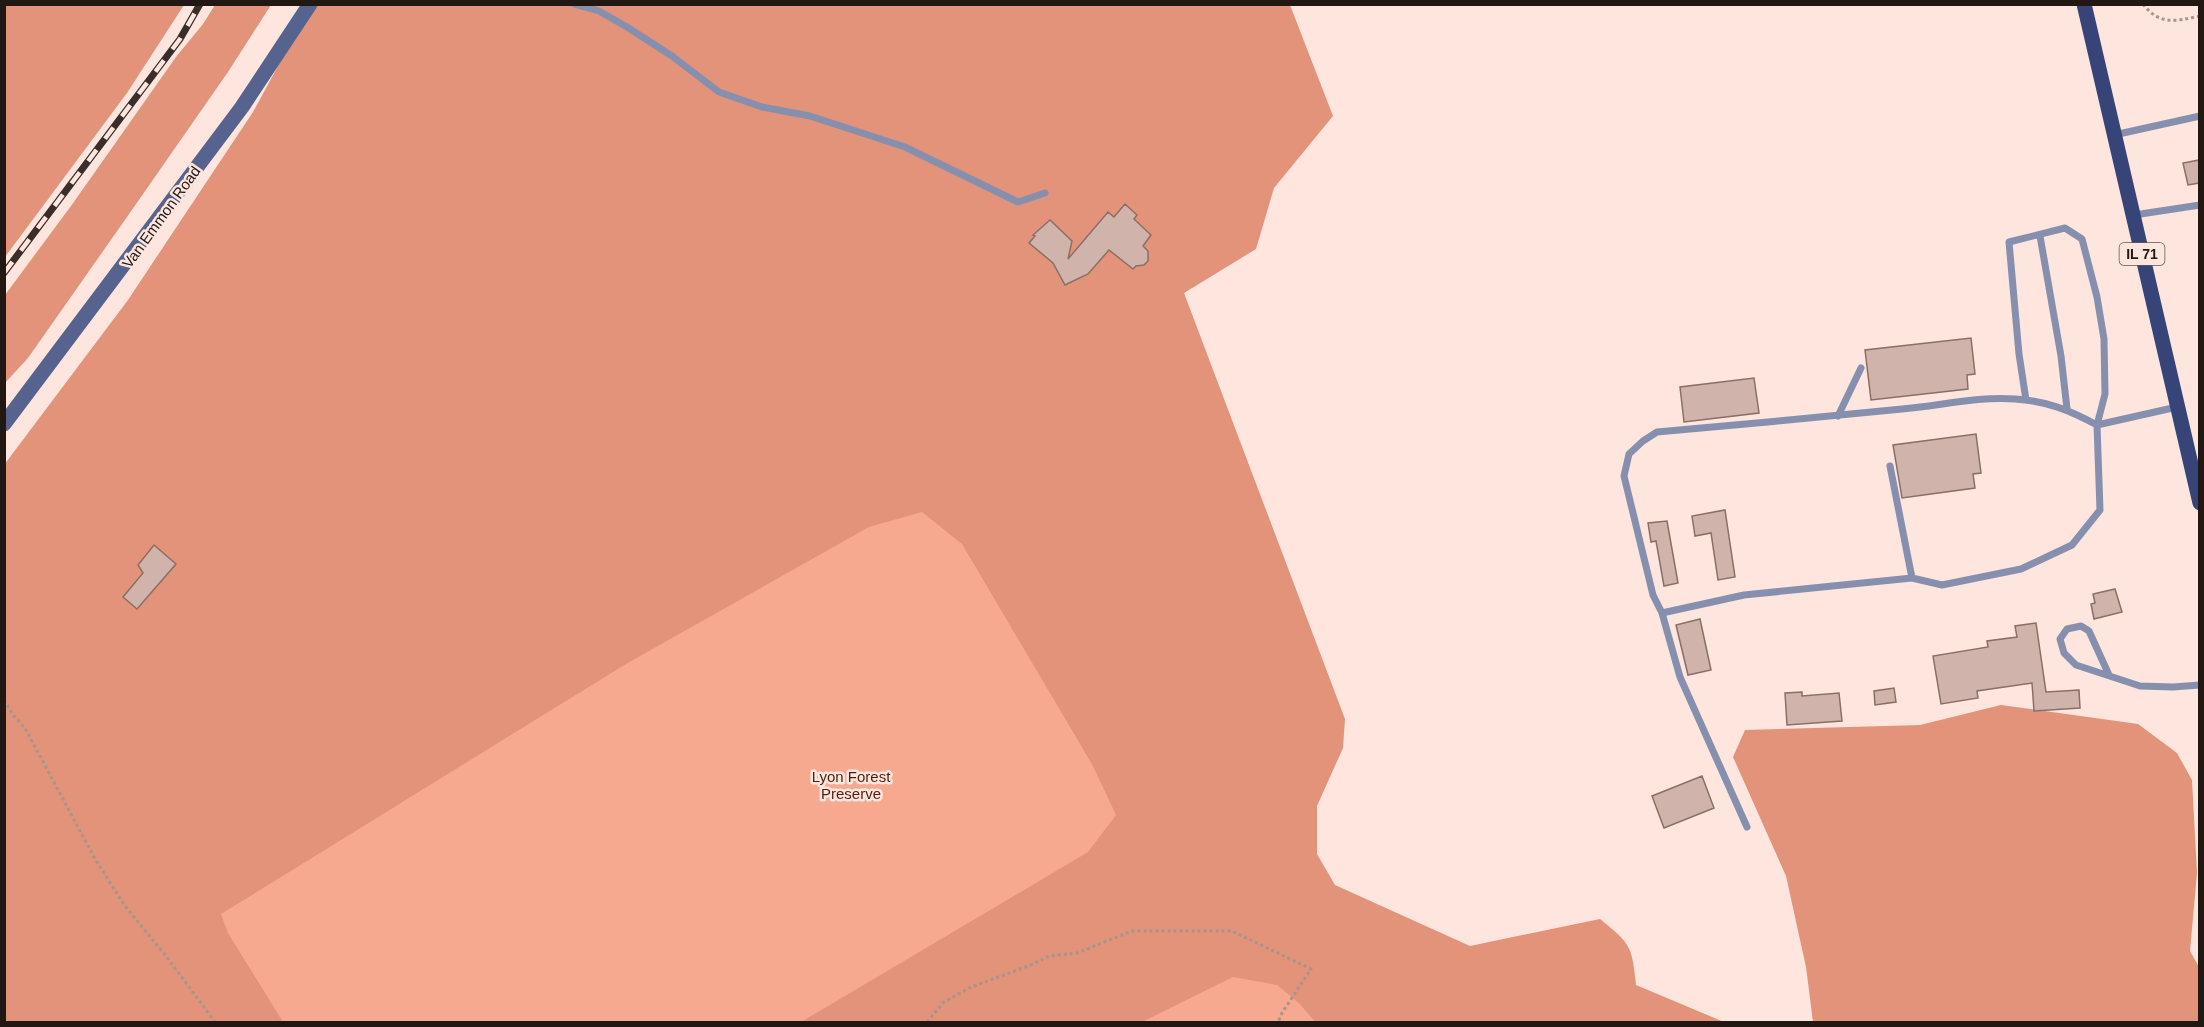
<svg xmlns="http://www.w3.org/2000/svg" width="2204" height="1027" viewBox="0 0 2204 1027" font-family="Arial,sans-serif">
  <rect width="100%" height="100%" fill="#fee6de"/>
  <path fill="#f7a98f" d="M911,466L1315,1022H5L4,591Z"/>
  <path fill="#e39379" d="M5,4L184,5L127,93L5,257Z
    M215,5H271L228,72L127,217L28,358L5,383V295L71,206L176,57L203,24Z
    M311,5H1290L1333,116L1274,188L1256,249L1184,293L1345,719L1343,748L1317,806V854L1335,885L1470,946L1600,919C1631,944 1632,946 1636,985L1724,1022H1315L1300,1004L1277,985L1233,977L1142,1022H801L1088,852L1116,815L1093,766L962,544L922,512L869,527L626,664L221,914L228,933L283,1022H5L4,465L128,300L253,112Z
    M2001,705L2138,724L2177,753L2192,780L2197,873L2190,951L2199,967V1022H1813L1806,967L1786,876L1733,757L1745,730L1920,725Z"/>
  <path fill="#d0b3aa" stroke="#8a6f66" stroke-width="1.5" d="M2199,160V183L2188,185L2183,163Z
    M1125,204L1137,215L1134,219L1151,235L1143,246L1148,251V261L1144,265L1136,266L1133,269L1109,250L1088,274L1065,285L1053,263L1029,243L1035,236L1033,235L1050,220L1072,241L1068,259L1108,212L1114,217Z
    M1971,338L1975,374L1967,375L1968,389L1871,400L1865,350Z
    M1754,378L1759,413L1684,422L1680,387Z
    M1976,434L1981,473L1973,474L1975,488L1902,498L1893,445Z
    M1725,510L1735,577L1718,580L1711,533L1695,536L1692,516Z
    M1667,521L1678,583L1664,586L1656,541L1651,542L1648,523Z
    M154,545L176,564L137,609L123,597L143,573L138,565Z
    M2115,589L2122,612L2094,619L2091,604L2095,603L2093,594Z
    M1700,619L1711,670L1688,675L1676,625Z
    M2036,623L2046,692L2079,690L2080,708L2034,711L2032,683L1977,691L1978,698L1941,704L1933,656L1988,647L1987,641L2017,637L2015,626Z
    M1894,688L1896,702L1875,705L1874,691Z
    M1802,692V696L1839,693L1842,721L1787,725L1785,693Z
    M1702,776L1714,808L1664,828L1652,796Z"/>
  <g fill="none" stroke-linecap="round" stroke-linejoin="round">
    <path stroke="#a6948d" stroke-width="3" stroke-dasharray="3 3" stroke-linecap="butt" d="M2143,4C2160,26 2176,21 2200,16
      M4,700L13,715L25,728L95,859L125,906L166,956L215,1022
      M927,1022L944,1002L971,987L1031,965L1049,956L1077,953L1132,931H1232L1311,969L1282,1013L1278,1022"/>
    <path stroke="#8690ae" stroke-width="7" d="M574,4L599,11L627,27L672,56L719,92L762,107L810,116L905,147L1018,202L1045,193
      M2114,135L2200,116
      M2134,215L2200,205
      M2040,236L2061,356L2067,409
      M1838,416L1861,368
      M1890,466L1912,578
      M1662,613L1653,595L1624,476L1629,454L1643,441L1657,432C1739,425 1820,417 1902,409C1939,406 1978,396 2015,399C2047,401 2069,410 2097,425L2177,407
      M2109,675L2089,631L2081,626L2067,629L2060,639L2064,653L2076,665L2140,686L2173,687L2200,685
      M1747,827L1680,677L1662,613L1744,595L1912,578L1942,585L2021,569L2072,545L2100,510L2097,425L2105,394L2104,339L2097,297L2082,239L2065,228L2009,242L2019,354L2026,400"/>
    <path stroke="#57638f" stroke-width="15" d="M4,424L242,107L310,4"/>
    <path stroke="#374477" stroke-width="15" d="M2084,4L2200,503"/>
    <defs>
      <path id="rail" d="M4,273L180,39L200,4"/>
    </defs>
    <use href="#rail" stroke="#3a2e2a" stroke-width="7"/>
    <use href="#rail" stroke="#fee6de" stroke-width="4.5" stroke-dasharray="14" stroke-linecap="butt"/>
  </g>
  <g text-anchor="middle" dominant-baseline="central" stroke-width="5" stroke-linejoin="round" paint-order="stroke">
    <rect fill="#fee6de" stroke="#635550" stroke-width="1.5" x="2119.5" y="243" width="45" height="22" rx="4.5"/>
    <g font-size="14" font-weight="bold" fill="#211713">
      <text x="2142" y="254">IL 71</text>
    </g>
    <g font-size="15" fill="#211713" stroke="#fee6de">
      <text transform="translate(161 217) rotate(-54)">Van Emmon Road</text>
    </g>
    <g font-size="15" fill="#511f0e" stroke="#fee6de">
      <text x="851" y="776">Lyon Forest<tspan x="851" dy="17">Preserve</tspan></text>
    </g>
  </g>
  <rect width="2204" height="1027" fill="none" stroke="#211713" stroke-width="12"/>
</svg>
